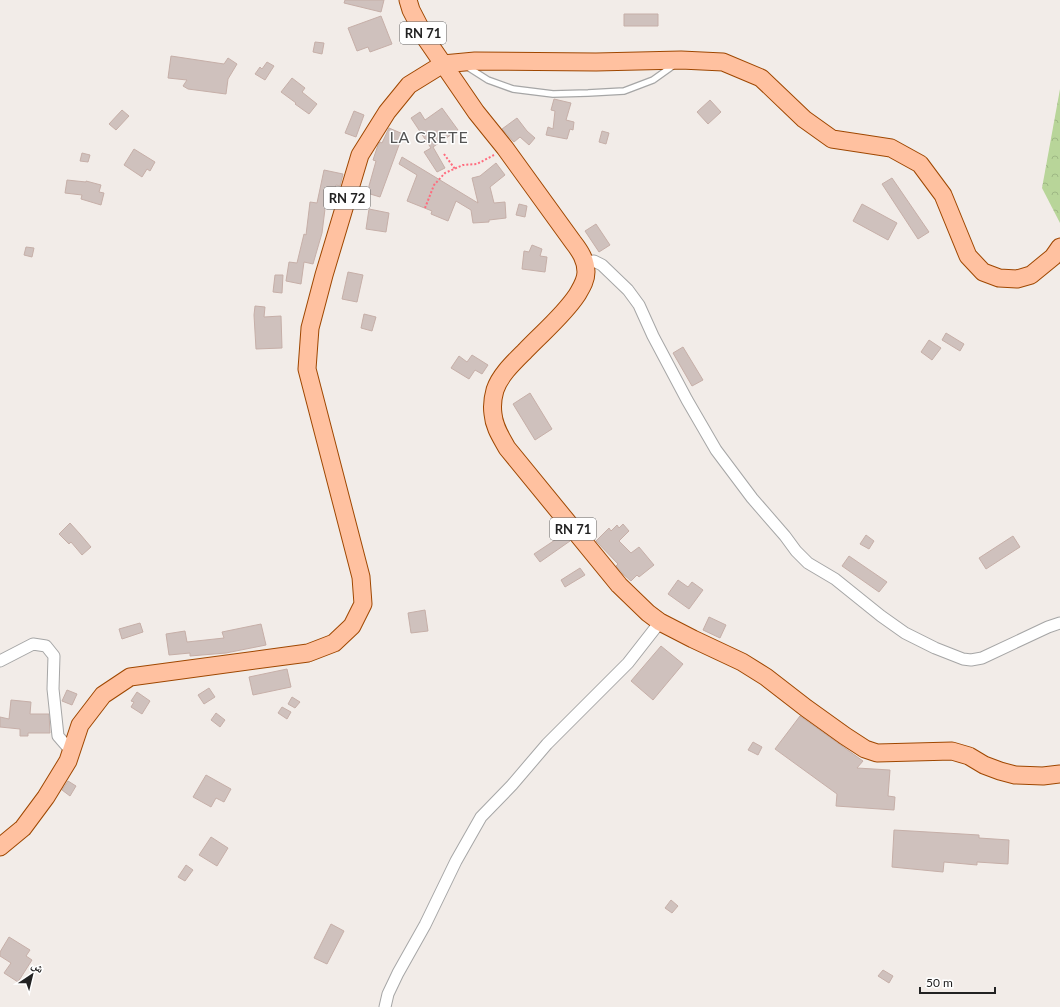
<svg xmlns="http://www.w3.org/2000/svg" width="1060" height="1007" viewBox="0 0 1060 1007" font-family="Lato,'Noto Naskh Arabic',sans-serif">
  <defs>
    <pattern id="forest-crowns" width="20" height="18" patternUnits="userSpaceOnUse"><rect width="20" height="18" fill="#b8d599"/><path d="M2 6a3 3 0 1 1 6 0M12 15a3 3 0 1 1 6 0" fill="none" stroke="#9eb784"/></pattern>
  </defs>
  <rect width="100%" height="100%" fill="#f2ece8"/>
  <path fill="url(#forest-crowns)" d="M1060,89V223L1042,188Z"/>
  <path fill="#cfc1bd" stroke="#c6afa8" d="M345,0H384L381,12L344,3Z
    M624,14H658V26H624Z
    M381,16L392,44L370,52L368,47L357,51L348,28Z
    M315,42L324,43L322,54L313,52Z
    M171,56L224,64L228,58L237,64L228,79L226,94L188,89L183,86L187,80L168,78Z
    M267,62L274,66L265,80L255,74L260,67L262,69Z
    M292,78L305,88L302,92L317,104L309,114L295,104L296,103L281,92Z
    M554,99L571,103L566,120L574,122L573,130L570,129L567,139L546,135L548,127L553,129L555,111L551,110Z
    M710,100L721,112L708,124L697,112Z
    M442,108L458,130L433,147L445,168L437,172L424,152L431,148L411,118L420,112L425,120Z
    M122,110L129,116L116,130L109,124Z
    M354,111L364,115L356,137L345,133Z
    M517,118L527,131L535,138L529,145L520,137L514,142L502,129Z
    M389,128L403,134L380,197L367,193L376,161L373,160L378,145L380,142L382,143Z
    M602,131L609,133L606,144L599,142Z
    M134,149L155,162L150,171L147,169L142,177L124,165Z
    M82,153L90,155L88,162L80,161Z
    M402,157L478,203L472,178L480,176L496,163L505,175L490,187L494,203L505,202L506,218L489,220V222L473,223L471,210L456,201L448,221L431,214L432,211L407,201L417,175L399,164Z
    M324,170L343,174L340,186L336,185L332,202L326,201L322,233L313,264L304,262L301,284L286,281L289,262L297,263L304,234L306,235L310,202L317,203Z
    M892,178L929,232L918,239L882,184Z
    M67,180L86,182V181L101,185L99,192L104,193L101,205L81,199L82,195L65,193Z
    M519,204L527,206L525,217L516,215Z
    M862,204L897,223L888,240L853,221Z
    M369,209L389,213L386,232L366,229Z
    M596,224L610,245L599,252L585,231Z
    M532,245L542,249L540,256L547,257L545,272L522,269L524,251L529,252Z
    M26,247L34,248L32,257L24,255Z
    M348,272L363,275L357,302L342,299Z
    M275,275H283L282,293L273,292Z
    M255,306L265,307L264,317L281,316L282,348L256,349L254,315Z
    M364,314L376,317L372,331L361,328Z
    M946,333L964,344L960,351L942,340Z
    M929,340L941,348L932,360L921,352Z
    M683,347L703,380L692,386L673,353Z
    M472,355L488,365L482,374L475,370L469,379L451,368L459,356L467,362Z
    M530,393L552,429L535,440L513,404Z
    M70,523L80,534L91,547L82,555L71,542L69,544L59,534Z
    M623,524L629,531L619,541L631,553L639,547L654,565L639,577L637,575L631,581L623,574L616,566L618,564L596,541L609,528L611,531L617,525L619,528Z
    M564,534L570,541L540,562L534,554Z
    M866,535L874,541L869,549L860,544Z
    M1013,536L1020,547L986,569L979,558Z
    M849,556L887,582L879,592L842,566Z
    M580,568L585,575L565,587L561,580Z
    M678,580L688,587L692,582L703,590L689,609L668,594Z
    M425,610L428,631L411,633L408,613Z
    M709,617L726,625L720,638L703,630Z
    M140,623L143,632L122,639L119,629Z
    M261,624L266,645L226,653L190,656V653L169,655L166,634L185,631L187,642L224,638L222,632Z
    M661,646L683,664L653,700L631,681Z
    M287,669L291,687L253,695L249,677Z
    M209,688L215,697L204,704L198,695Z
    M67,690L77,694L72,705L62,701Z
    M137,692L150,701L142,714L131,707L134,702L131,701Z
    M292,697L300,702L295,708L288,704Z
    M11,700L31,702L30,714H49L50,733H28V736H20V729L0,727V717L9,719Z
    M282,707L291,712L287,719L278,713Z
    M216,713L225,720L220,727L211,720Z
    M800,716L863,761L857,768L890,770L888,796L895,797L894,810L836,806L837,794L775,749Z
    M753,742L762,747L758,755L748,750Z
    M206,775L231,789L224,802L216,798L211,807L193,797Z
    M68,781L76,786L70,796L62,790Z
    M894,830L979,835V838L1009,840L1008,864L977,862V865L944,862L943,872L892,867Z
    M211,837L228,848L217,866L199,855Z
    M186,865L193,870L185,881L178,877Z
    M671,900L678,906L672,913L665,908Z
    M331,924L344,931L327,964L314,958Z
    M9,937L30,950L26,956L32,960L18,982L4,973L11,963L0,956V952Z
    M883,970L893,976L889,983L878,976Z"/>
  <g fill="none" stroke-linecap="round" stroke-linejoin="round">
    <defs>
      <path id="service" d="M466,66L488,80L513,89L553,94L588,93L624,91L653,80L674,65"/>
      <path id="minor" d="M585,262L594,261L602,265L628,290L639,305L653,336L687,400L716,450L752,498L785,536L796,551L808,563L835,579L881,616L905,633L935,648L963,659L971,660L982,658L1048,627L1060,623
        M0,661L33,644L46,646L54,656L53,689L58,736L71,751
        M385,1007L388,994L398,973L425,925L456,861L481,817L512,785L547,744L628,663L660,622"/>
      <path id="primary" d="M408,0L411,10L426,39L476,112L505,148L573,242C580,251 586,260 586,272C586,281 581,288 577,295C563,316 542,333 525,351C514,362 500,375 495,390C493,397 492,407 493,414C494,427 501,437 507,448L619,585L648,613L660,622L693,639L742,662L766,677L806,708L845,736L865,749L877,753L952,751L969,756L984,765L1000,771L1015,775L1043,776L1060,774
        M0,847L23,828L46,797L68,761L80,725L103,695L130,677L308,653L334,643L352,626L363,604L361,577L307,369L310,328L324,275L360,155L387,112L409,85L443,64L475,61L596,62L681,60L723,62L761,78L804,119L832,139L865,144L891,148L920,164L943,195L968,256L983,272L999,278L1017,279L1031,275L1053,257L1060,247"/>
    </defs>
    <use href="#service" stroke="#a6a6a6" stroke-width="8"/>
    <use href="#minor" stroke="#a6a6a6" stroke-width="13"/>
    <use href="#primary" stroke="#9f4700" stroke-width="19"/>
    <path stroke="#ff6c7e" stroke-width="2" stroke-dasharray="2 2" stroke-linecap="butt" d="M444,154L455,169
      M425,208L434,185L445,173L463,165L477,164L494,155"/>
    <use href="#service" stroke="#fff" stroke-width="5.5"/>
    <use href="#minor" stroke="#fff" stroke-width="11"/>
    <use href="#primary" stroke="#ffc1a0" stroke-width="17"/>
  </g>
  <g text-anchor="middle" dominant-baseline="central" stroke-width="3" stroke-linejoin="round" paint-order="stroke">
    <g fill="#fff" stroke="#646464" stroke-width="1">
      <rect x="400" y="22" width="46" height="22" rx="3"/>
      <rect x="324" y="187" width="46" height="22" rx="3"/>
      <rect x="550" y="518" width="46" height="22" rx="3"/>
    </g>
    <g font-size="13" font-weight="bold" fill="#222">
      <text x="423" y="33">RN 71</text>
      <text x="347" y="198">RN 72</text>
      <text x="573" y="529">RN 71</text>
    </g>
    <g font-size="16" letter-spacing="1" fill="#555" stroke="#fff">
      <text x="429" y="136">LA CRETE</text>
    </g>
  </g>
  <g transform="translate(32 975) rotate(35)" stroke="#ffffff" stroke-width="3" paint-order="stroke">
  <path d="M0-3L7 15L0 10L-7 15Z" fill="#222222"/>
  <text y="-6" font-size="11" font-weight="bold" text-anchor="middle" fill="#222222">ش</text>
  </g>
  <path d="M920 987v6h75v-6" fill="none" stroke="#222222" stroke-width="2"/>
  <text x="926" y="987" font-size="12" fill="#222222" stroke="#ffffff" stroke-width="3" paint-order="stroke">50 m</text>
</svg>
